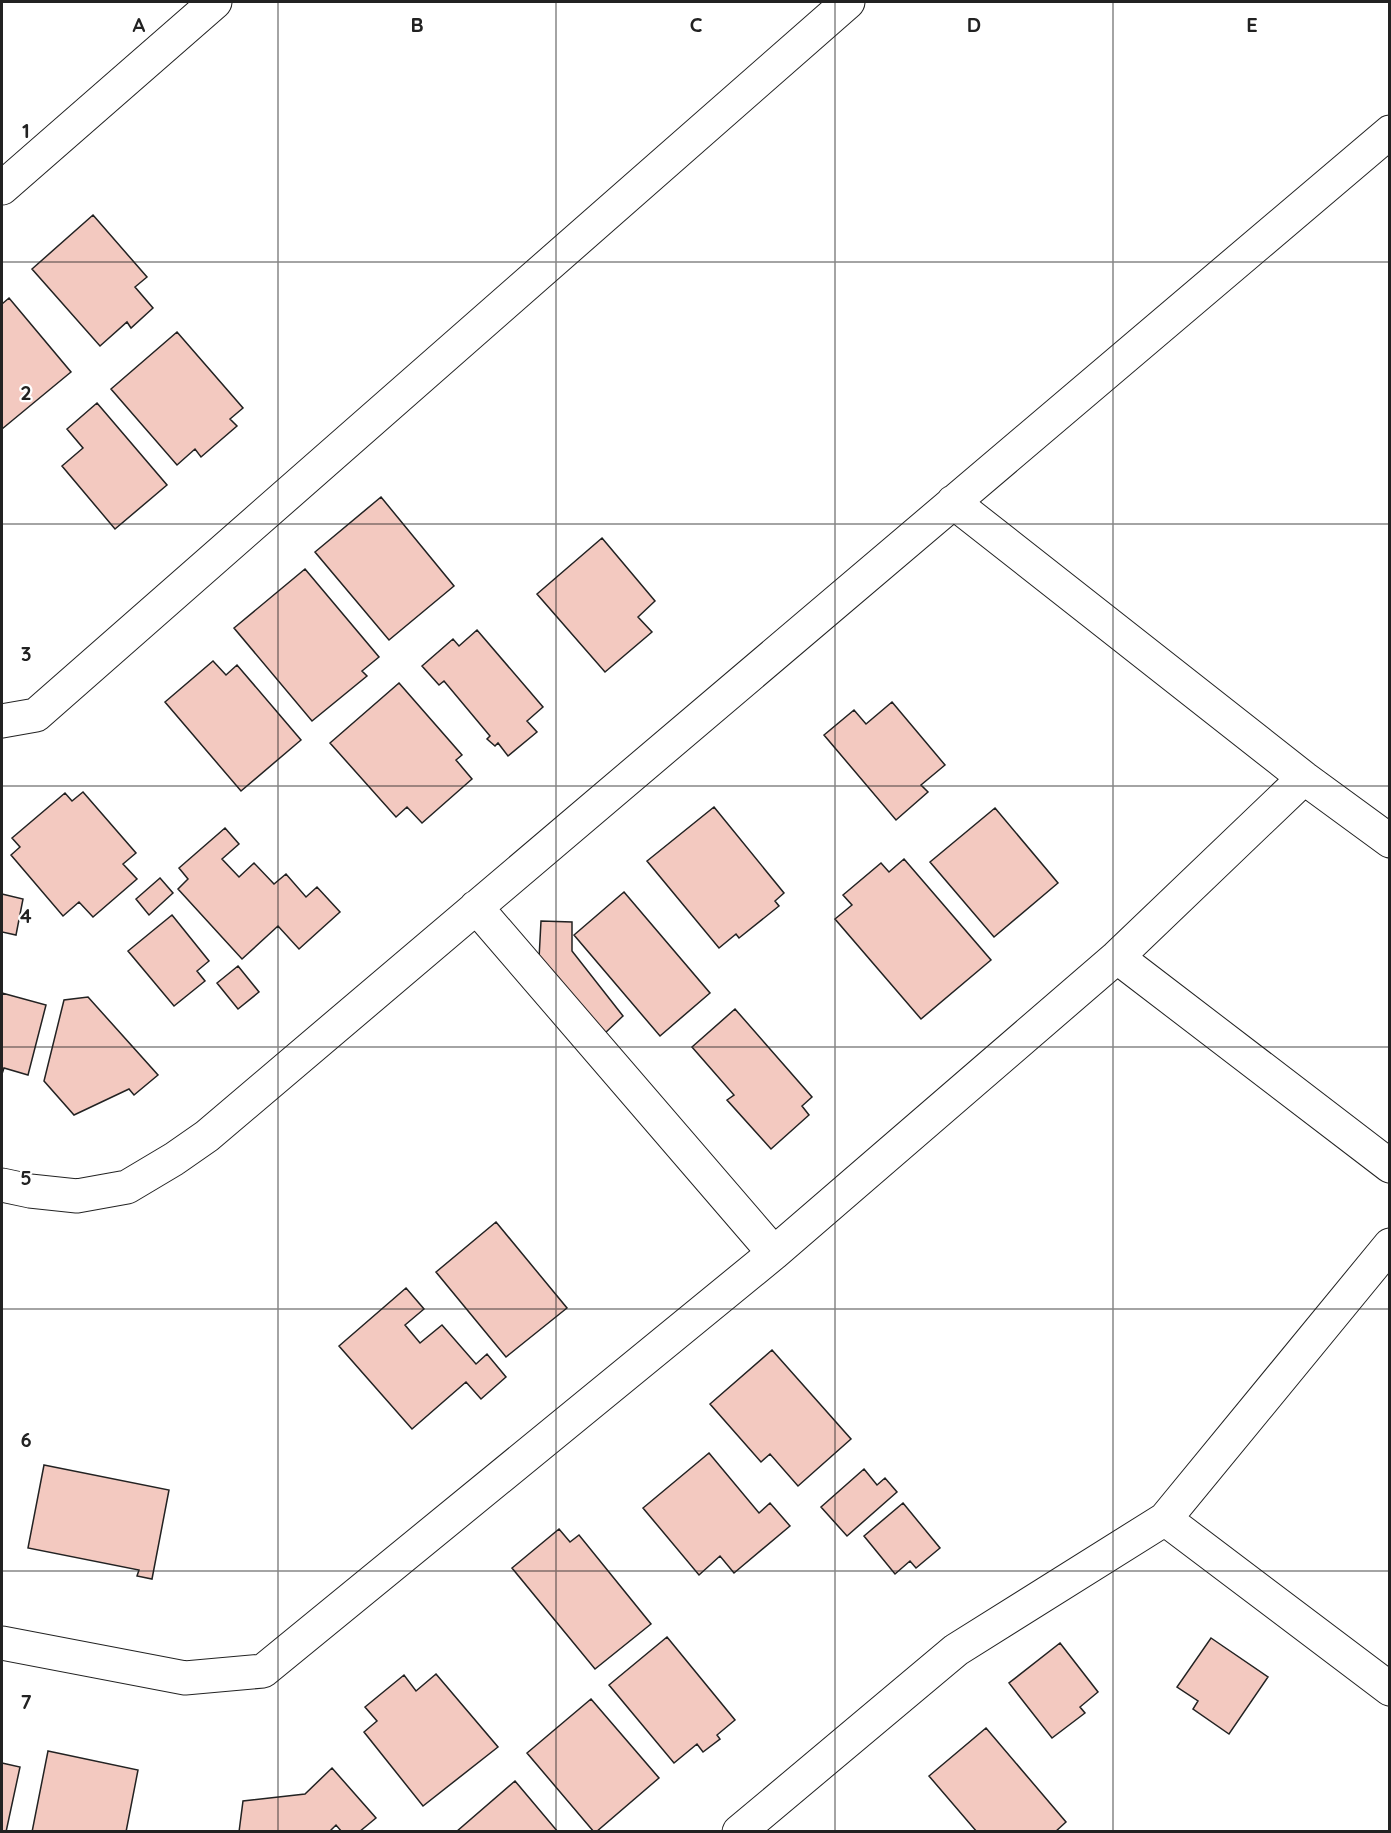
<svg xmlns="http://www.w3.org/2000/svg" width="1391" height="1833" viewBox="0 0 1391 1833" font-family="Quicksand,sans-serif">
  <rect width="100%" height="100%" fill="#fff"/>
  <path fill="#f3c9c0" stroke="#222" stroke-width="1.5" d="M93,215L147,277L135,287L153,308L131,328L127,322L100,346L32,269Z
    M9,298L71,372L2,429V304Z
    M177,332L243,408L230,419L237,426L201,457L195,449L177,465L111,389Z
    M97,403L167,485L115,529L62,466L83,448L67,429Z
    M381,497L454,586L389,640L315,552Z
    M602,538L655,601L638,617L652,632L605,672L537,594Z
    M305,569L379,657L362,671L367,676L312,721L234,628Z
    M477,630L543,707L527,721L537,732L508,756L498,743L495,746L487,739L490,736L444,681L439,685L422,666L453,639L459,646Z
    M213,661L226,675L237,665L301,740L241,791L165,702Z
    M399,683L462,755L456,760L472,779L422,823L407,807L396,817L330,743Z
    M892,702L945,765L921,785L928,792L896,820L824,735L854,710L866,724Z
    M83,792L136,853L123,864L137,879L93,917L79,902L63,916L11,855L20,847L12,838L65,793L72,801Z
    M714,807L784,893L775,901L779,906L739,938L736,934L719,948L647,861Z
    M995,808L1058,883L994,937L930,862Z
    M225,828L239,844L222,859L239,877L254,863L274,884L286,874L306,897L317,887L340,912L299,949L278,926L242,959L178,889L188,879L179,868Z
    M904,859L991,960L921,1019L835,919L852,905L843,895L881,863L889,872Z
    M160,878L173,893L149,915L136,899Z
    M624,892L710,993L660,1036L574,935Z
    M2,894L23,899L16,935L2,932Z
    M172,915L209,961L197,971L205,981L174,1006L128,951Z
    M541,921L572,922V951L623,1016L603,1035L539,959Z
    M238,966L259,992L238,1009L217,983Z
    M2,993L46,1005L28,1075L4,1068L2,1074Z
    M88,997L158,1075L134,1095L129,1089L74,1115L44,1081L64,1000Z
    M735,1009L812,1097L802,1106L809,1115L771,1149L727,1100L734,1095L692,1047Z
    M496,1222L567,1308L506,1357L436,1272Z
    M406,1288L424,1309L405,1325L420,1343L442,1325L476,1364L487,1354L506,1377L481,1399L466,1382L412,1429L339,1346Z
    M772,1350L851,1439L798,1486L770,1454L761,1462L710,1404Z
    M709,1453L759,1513L770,1503L790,1526L734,1573L720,1556L699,1575L643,1508Z
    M44,1465L169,1490L152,1579L137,1576L139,1570L28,1548Z
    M864,1469L877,1485L885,1478L897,1492L847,1536L821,1507Z
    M903,1503L940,1548L916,1568L910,1561L895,1574L864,1536Z
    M559,1529L570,1542L579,1535L651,1624L595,1669L512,1568Z
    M667,1637L735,1720L717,1735L720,1739L703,1752L697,1744L674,1763L609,1685Z
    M1211,1638L1268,1677L1229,1734L1193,1709L1198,1701L1177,1687Z
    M1060,1643L1098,1692L1080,1707L1085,1713L1052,1738L1009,1683Z
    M436,1674L498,1747L423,1806L364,1732L377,1721L365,1707L404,1675L416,1691Z
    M591,1699L659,1778L596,1832H594L527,1753Z
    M986,1728L1066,1822L1055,1832H977L929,1776Z
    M48,1751L138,1770L126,1832H32Z
    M2,1763L20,1767L6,1832H2Z
    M332,1768L376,1818L359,1832H342L336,1825L329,1832H239L243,1801L305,1794Z
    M515,1781L558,1832H456Z"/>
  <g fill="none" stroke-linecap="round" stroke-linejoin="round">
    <defs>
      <path id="minor" d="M2,188L215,2
        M953,502L1304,778L1390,841
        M2,721L36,715L848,2
        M476,907L774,1253
        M1117,957L1390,1166
        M2,1185L30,1191L77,1196L127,1187L174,1159L207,1136L1390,132
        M1165,1519L1390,1245
        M2,1643L185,1678L263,1671L774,1253L1117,957L1304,778
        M739,1832L956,1650L1165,1519L1390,1689"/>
    </defs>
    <use href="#minor" stroke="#222" stroke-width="35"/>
    <use href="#minor" stroke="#fff" stroke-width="33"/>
  </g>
  <path fill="none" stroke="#222" stroke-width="1.5" stroke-opacity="0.55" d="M278,2V1832M556,2V1832M835,2V1832M1113,2V1832M2,262H1390M2,524H1390M2,786H1390M2,1047H1390M2,1309H1390M2,1571H1390"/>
  <g font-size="20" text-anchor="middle" font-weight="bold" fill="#222" stroke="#fff" stroke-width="4.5" stroke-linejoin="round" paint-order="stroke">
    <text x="139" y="32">A</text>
    <text x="417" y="32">B</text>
    <text x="696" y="32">C</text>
    <text x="974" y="32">D</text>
    <text x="1252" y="32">E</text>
    <text x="26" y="138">1</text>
    <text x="26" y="400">2</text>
    <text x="26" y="661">3</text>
    <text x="26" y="923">4</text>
    <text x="26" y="1185">5</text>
    <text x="26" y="1447">6</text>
    <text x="26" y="1709">7</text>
  </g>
  <rect width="1391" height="1833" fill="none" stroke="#222222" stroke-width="6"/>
</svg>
